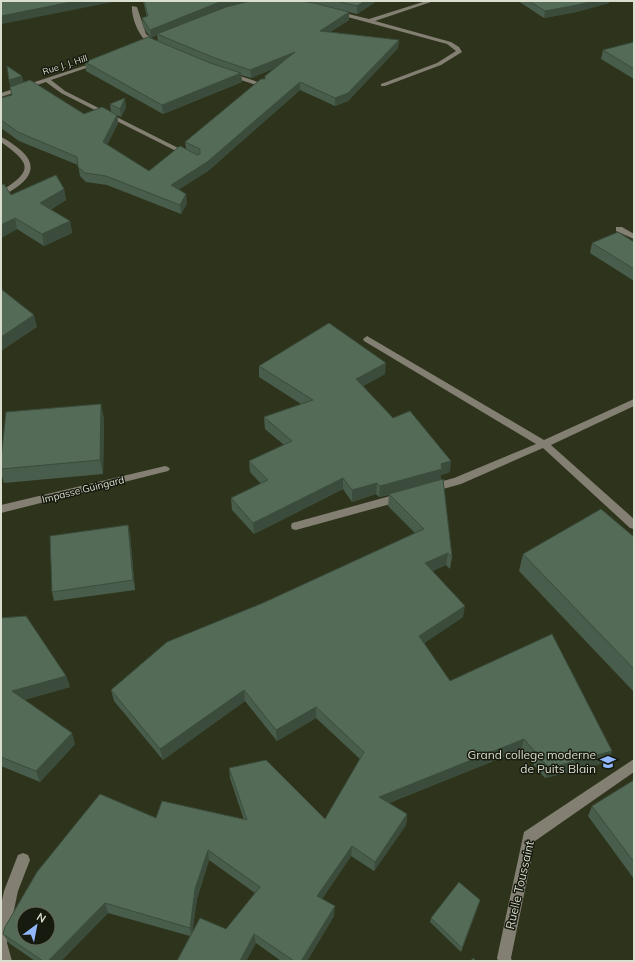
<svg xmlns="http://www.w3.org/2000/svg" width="635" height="962" font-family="Mulish,sans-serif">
<rect width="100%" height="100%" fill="#2e341b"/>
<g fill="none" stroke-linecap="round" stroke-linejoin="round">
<g fill="#837f72" fill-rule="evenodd">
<polygon points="426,1 434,1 375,21 451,42 459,47 462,52 441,65 385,86 381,86 381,84 437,63 456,51 447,44 333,13 336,11 369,19"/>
<path d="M132,6L137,7L146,34L158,44V46C142,47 131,19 132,6Z"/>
<polygon points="96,62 101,63 51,80 65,91 190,154 190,156 186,156 61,93 46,82 1,97 1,93"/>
<polygon points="228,72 264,84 265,85 262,87 226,75 225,74"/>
<path d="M1,137C6,139 10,142 14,145C33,158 38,172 17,187C12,190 7,194 1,196V191C35,170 30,163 1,142Z"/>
<polygon points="616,227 622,227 634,234 634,239 616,231"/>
<polygon points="367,336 544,440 634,399 634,406 551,445 634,519 634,529 630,528 543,448 461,484 432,492 428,491 427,488 428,485 454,478 536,444 364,341 363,339"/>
<polygon points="165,466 168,467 170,469 168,471 1,513 1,505"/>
<polygon points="401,493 405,494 406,497 405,500 296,530 292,529 291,526 292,523 296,522"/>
<polygon points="634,759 634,772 535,841 511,958 512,961 498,961 497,958 524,832"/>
<polygon points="23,853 28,855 30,860 18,891 7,943 12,961 1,961 1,905 4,891 16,860 18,855"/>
</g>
</g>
<g fill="#485d4b" fill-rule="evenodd">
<polygon points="143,1 377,1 357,14 349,12 349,20 330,32 399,40 398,48 348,101 335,106 300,90 208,171 179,189 187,203 181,214 107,185 86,182 80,176 78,165 19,141 1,128 1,98 12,95 9,80 24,82 84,114 111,112 110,104 126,107 121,117 117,115 118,123 107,145 149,171 186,149 185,142 265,79 275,68 251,78 241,75 242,82 163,114 86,71 85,62 158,42 157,35 151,38 143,27 142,18 147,17"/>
<polygon points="518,1 609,1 609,3 576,12 544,18"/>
<polygon points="634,42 634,79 601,59 603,50"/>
<polygon points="1,181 2,185 11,195 64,189 66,200 50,210 70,221 72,233 44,246 17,229 1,238"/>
<polygon points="634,242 634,281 590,253 592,243"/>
<path d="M259,366L385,374L363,386L393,418L450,472L441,475V480L452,557L450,569L446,565L432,571L463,617L424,643L450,681L612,751L608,762L545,778L521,750L389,803L407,814L406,825L374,871L351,856L322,899L334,916L307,961H281L256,943L246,961H177L190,936L108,913L61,961H35L9,943L3,934L156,818L244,820L230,778L229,768L325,819L360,759L316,718L277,741L245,701L163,760L114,701L111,690L263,603L415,533L388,506L389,495L379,497L376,494L352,502L343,489L254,534L232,510L231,498L261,484L250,472L249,461L284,445L265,429L264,417L301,404L259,377ZM209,860L255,893L226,929L192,932L197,899Z"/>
<polygon points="104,418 103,474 4,483 1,473 1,460"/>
<polygon points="128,525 130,535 135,590 54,601 52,592"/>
<polygon points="634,537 634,692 519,571 523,554"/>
<polygon points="1,618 66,676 70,687 24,700 75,744 40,782 1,766"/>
<polygon points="634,780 634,879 588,816 592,806"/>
<polygon points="480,900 479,904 461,952 430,922 431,918"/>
</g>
<g fill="#3b4c3d">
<polygon points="76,1 118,1 2,24 1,16"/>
<polygon points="222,1 256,1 157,34 157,35 151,38 150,30"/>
<polygon points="365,1 377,1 357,14 357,6"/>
<polygon points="593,1 609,1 609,3 576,12 544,18 545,11"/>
<polygon points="349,12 349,20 320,39 320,31"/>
<polygon points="399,40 398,48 348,101 335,106 335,98"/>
<polygon points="295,52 295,60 251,78 250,70"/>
<polygon points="241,73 242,82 163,114 162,105"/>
<polygon points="22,76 24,84 11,88 9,80"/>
<polygon points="300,82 300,90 208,171 172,194 171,185"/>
<polygon points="125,98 126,107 121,117 120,109"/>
<polygon points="117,115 118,123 104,151 103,142"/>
<polygon points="64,189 66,200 42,214 40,203"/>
<polygon points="186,194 187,203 181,214 180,205"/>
<polygon points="15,218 17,229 1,238 1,225"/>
<polygon points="70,221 72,233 44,246 42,234"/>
<polygon points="34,315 37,327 1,351 1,337"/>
<polygon points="386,363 385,374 356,390 356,379"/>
<polygon points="101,404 104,418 103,474 100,460"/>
<polygon points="451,461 450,472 441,475 441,480 379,497 380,486"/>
<polygon points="343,478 343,489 254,534 253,523"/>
<polygon points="377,483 376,494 352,502 352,490"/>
<polygon points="128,525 130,535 135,590 133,580"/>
<polygon points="448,553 446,565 424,575 425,563"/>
<polygon points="465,606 463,617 418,647 419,636"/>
<polygon points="66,676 70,687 16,702 12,691"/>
<polygon points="244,690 245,701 163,760 160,749"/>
<polygon points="316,707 316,718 277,741 276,730"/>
<polygon points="72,733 75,744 40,782 36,771"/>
<polygon points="524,739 521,750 378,807 379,797"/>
<polygon points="612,751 608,762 545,778 549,768"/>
<polygon points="407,814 406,825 374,871 375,862"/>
<polygon points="352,846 351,856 317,906 317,896"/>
<polygon points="208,850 209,860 197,899 192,937 190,928 195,889"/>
<polygon points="105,903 108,913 61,961 48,961"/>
<polygon points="335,906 334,916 307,961 301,961"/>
<polygon points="254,934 256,943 246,961 240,961"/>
</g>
<g fill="#546c57" stroke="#3b4c3d" fill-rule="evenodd">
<polygon points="1,1 76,1 1,16"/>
<polygon points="144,1 222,1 150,30 142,18 148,16"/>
<polygon points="250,1 300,1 314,3 349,12 320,31 399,40 348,93 335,98 300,82 207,162 171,185 186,194 180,205 106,176 85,173 78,167 77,157 18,132 1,120 1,98 12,95 10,87 30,80 84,114 102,107 117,115 103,142 149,171 180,146 197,155 200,154 200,149 185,142 261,79 265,79 265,76 295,52 250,70 215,58 157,34 226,7"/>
<polygon points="337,1 365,1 357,6"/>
<polygon points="529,1 593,1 577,5 545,11"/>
<polygon points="148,37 210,63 241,73 162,105 85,62"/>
<polygon points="634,42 634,69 603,50"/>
<polygon points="7,66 22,76 9,80"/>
<polygon points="125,98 120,109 110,104"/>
<polygon points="56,175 64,189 40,203 70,221 42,234 15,218 1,225 1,185 4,184 11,195"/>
<polygon points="618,232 634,242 634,269 592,243"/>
<polygon points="1,289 34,315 1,337"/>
<polygon points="329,323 386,363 356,379 393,418 410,411 451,461 441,464 442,469 380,486 377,483 352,490 343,478 253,523 231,498 268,480 249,461 292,441 264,417 313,400 259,366"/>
<polygon points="101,404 100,460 1,469 1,460 6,412"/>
<path d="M443,479L452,557L448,553L425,563L465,606L419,636L450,681L552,634L612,751L549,768L524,739L379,797L407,814L375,862L352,846L317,896L335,906L301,961H294L254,934L240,961H177L200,918L226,929L260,887L208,850L195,889L190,928L105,903L48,961H43L3,934L5,927L37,872L100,794L156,818L162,801L247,820L229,768L266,760L325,819L364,752L316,707L276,730L244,690L160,749L111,690L167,642L263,603L424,529L389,494ZM24,914H48V938H24Z"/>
<polygon points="601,509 634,537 634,669 523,554"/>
<polygon points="128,525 133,580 52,592 50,536"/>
<polygon points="26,616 66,676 12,691 72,733 36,771 1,757 1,618"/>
<polygon points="634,780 634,862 592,806"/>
<polygon points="459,882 480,900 462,948 431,918"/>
<polygon points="474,958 475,961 470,961"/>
</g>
<defs>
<g id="university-bare" transform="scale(1.2)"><path d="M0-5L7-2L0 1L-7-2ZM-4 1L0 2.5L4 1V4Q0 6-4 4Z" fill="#91b8fd" stroke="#171a0f" stroke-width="2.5" paint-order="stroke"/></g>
</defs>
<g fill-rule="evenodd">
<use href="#university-bare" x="608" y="762"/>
</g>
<g text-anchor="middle" stroke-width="3" stroke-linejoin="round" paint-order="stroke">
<g font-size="9" fill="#dadecf" stroke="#171a0f">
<text transform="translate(65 65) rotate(-18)" y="3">Rue J. J. Hill</text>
</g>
<g font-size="10" fill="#dadecf" stroke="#171a0f">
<text transform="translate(83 489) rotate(-14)" y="4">Impasse Guingard</text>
</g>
<g font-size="12" fill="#dadecf" stroke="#171a0f" text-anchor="end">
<text x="596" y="759">Grand college moderne<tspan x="596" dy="14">de Puits Blain</tspan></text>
</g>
<g font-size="12" fill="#dadecf" stroke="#171a0f">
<text transform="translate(520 885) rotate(-77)" y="4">Ruelle Toussaint</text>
</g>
</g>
<rect width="635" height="962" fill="none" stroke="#dadecf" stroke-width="4"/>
<g transform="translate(36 926) rotate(32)"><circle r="19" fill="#171a0f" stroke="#65685c"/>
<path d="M0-3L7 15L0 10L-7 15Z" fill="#91b8fd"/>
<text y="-6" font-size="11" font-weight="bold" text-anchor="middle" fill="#dadecf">N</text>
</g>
</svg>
